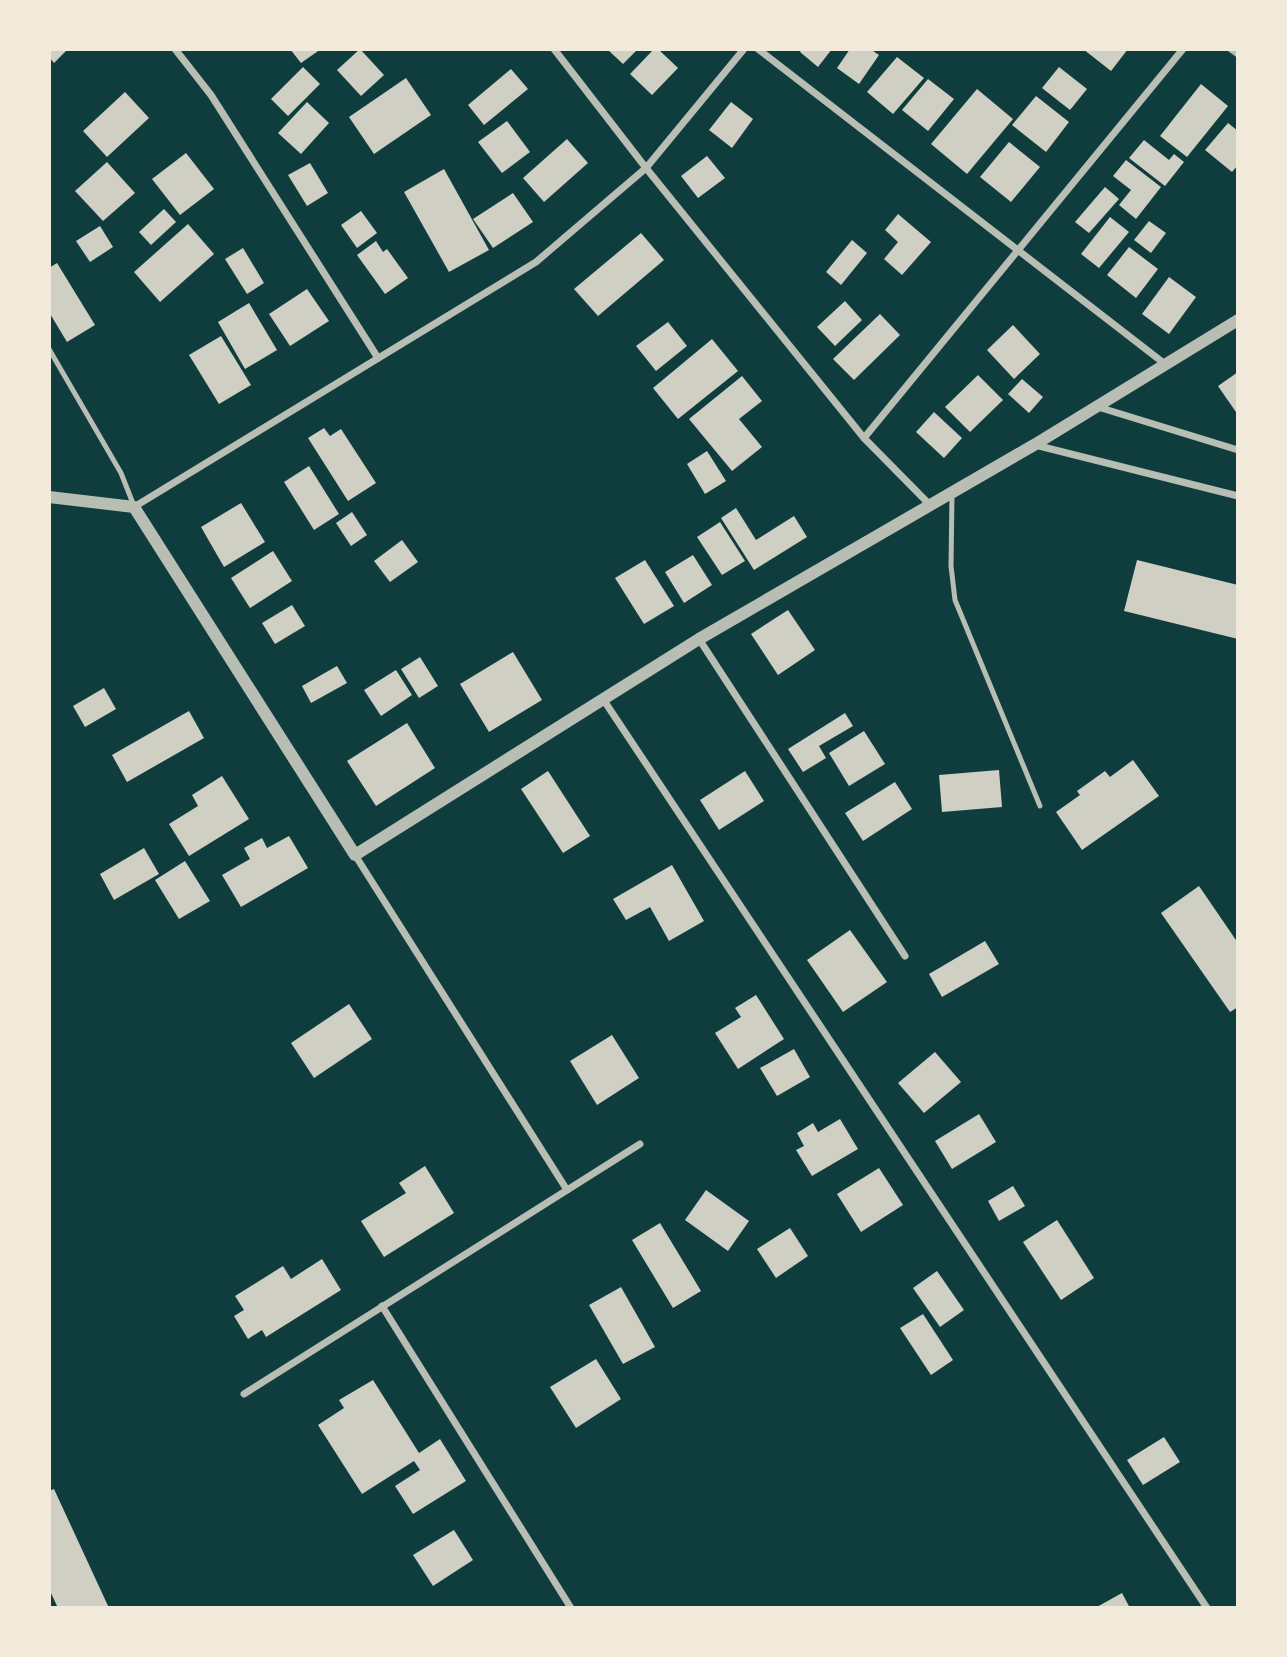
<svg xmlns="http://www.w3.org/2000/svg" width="1287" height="1657" font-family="'Open Sans',sans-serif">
<rect width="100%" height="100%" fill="#0f3d3e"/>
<g fill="#cfcfc3">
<polygon points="49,49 68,49 54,63 49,57"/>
<polygon points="290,49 321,49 301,63"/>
<polygon points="360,49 384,75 361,96 337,70"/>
<polygon points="607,49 638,49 623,64"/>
<polygon points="654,49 658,49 678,68 652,95 630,74"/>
<polygon points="802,49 832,49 818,67 800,52"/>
<polygon points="850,49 870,49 879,55 859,84 837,68"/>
<polygon points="1083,49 1128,49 1111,71"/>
<polygon points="897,57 924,78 893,114 867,92"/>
<polygon points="303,67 320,84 288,116 271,99"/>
<polygon points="1059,67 1087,89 1070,110 1042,88"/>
<polygon points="511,69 528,89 484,125 468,105"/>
<polygon points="406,78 431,115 374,154 349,117"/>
<polygon points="928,79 954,99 928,131 902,110"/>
<polygon points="1201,84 1228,106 1187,157 1160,136"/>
<polygon points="977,89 1013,119 967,174 931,144"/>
<polygon points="125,92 149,118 107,157 83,131"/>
<polygon points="1036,96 1069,122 1046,152 1012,125"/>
<polygon points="307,102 329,123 301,154 278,133"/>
<polygon points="731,102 753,119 732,148 709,130"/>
<polygon points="507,121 530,152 502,173 478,142"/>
<polygon points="1228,123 1238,131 1238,165 1232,172 1205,150"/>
<polygon points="567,139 588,163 544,202 523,178"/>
<polygon points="1144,140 1169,160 1174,154 1184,162 1165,186 1129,158"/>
<polygon points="1009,142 1040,167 1011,202 980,177"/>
<polygon points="186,153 214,189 180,215 152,179"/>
<polygon points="707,156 725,178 698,198 681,176"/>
<polygon points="1126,160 1161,187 1136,219 1119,205 1131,190 1113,176"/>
<polygon points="107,162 135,193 103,221 75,191"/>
<polygon points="310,163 328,193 307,206 288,175"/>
<polygon points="444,169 489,250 449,272 404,192"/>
<polygon points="1105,187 1119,199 1089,233 1075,222"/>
<polygon points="513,193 533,222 493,248 473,219"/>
<polygon points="164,209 176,222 151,245 139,232"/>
<polygon points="361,211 377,233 357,248 341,225"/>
<polygon points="898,214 931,242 902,275 884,259 898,242 885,230"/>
<polygon points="1110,217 1129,232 1099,268 1081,254"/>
<polygon points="1149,221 1166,233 1151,253 1134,240"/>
<polygon points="188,224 214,254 160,302 134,272"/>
<polygon points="100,226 113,247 90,262 76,241"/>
<polygon points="641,233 664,260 598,316 574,289"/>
<polygon points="852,240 867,253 841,285 826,272"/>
<polygon points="376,241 383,252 387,249 408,278 385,294 357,255"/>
<polygon points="1129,247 1158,269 1136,298 1107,275"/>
<polygon points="243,248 264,283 247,294 225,259"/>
<polygon points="57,263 95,325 67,342 49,312 49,268"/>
<polygon points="1169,277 1196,297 1169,334 1142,314"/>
<polygon points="307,289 329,321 290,346 269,314"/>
<polygon points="845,301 862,320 835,346 817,327"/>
<polygon points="249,303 277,350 245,369 218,322"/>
<polygon points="880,314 900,335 854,380 833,359"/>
<polygon points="668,322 687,346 656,371 636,346"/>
<polygon points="1013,325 1040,354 1014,379 987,350"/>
<polygon points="221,336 251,385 219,404 189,355"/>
<polygon points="712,339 738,371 678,419 653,388"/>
<polygon points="1238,372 1238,415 1218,386"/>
<polygon points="978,375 1003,400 970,432 945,407"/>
<polygon points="742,376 762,401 739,419 762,447 732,471 689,419"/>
<polygon points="1022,379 1043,397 1029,413 1008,394"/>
<polygon points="934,412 962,438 944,458 916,432"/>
<polygon points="324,428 330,436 341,429 376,483 348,501 308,438"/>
<polygon points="707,451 726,481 705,494 687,464"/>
<polygon points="309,466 339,514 314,530 284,482"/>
<polygon points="241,503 265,542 224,567 201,527"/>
<polygon points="736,508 756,540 794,516 807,537 754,570 721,518"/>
<polygon points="352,512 367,535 351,546 336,523"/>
<polygon points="720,522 745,561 722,575 697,537"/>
<polygon points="402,540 418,562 390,582 374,561"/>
<polygon points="273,551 292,581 250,608 231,578"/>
<polygon points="693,555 712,585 684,603 665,572"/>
<polygon points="645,560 674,606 644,624 615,578"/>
<polygon points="1137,560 1238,585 1238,639 1124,611"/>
<polygon points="292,605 305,626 275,644 262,623"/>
<polygon points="788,610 815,650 778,675 751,634"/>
<polygon points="513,652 542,700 489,732 460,684"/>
<polygon points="420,657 438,686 419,698 401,669"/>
<polygon points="337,666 347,683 311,703 302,686"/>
<polygon points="396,670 412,695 381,716 364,690"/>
<polygon points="104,688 116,709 85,727 73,706"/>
<polygon points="189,711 204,738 127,782 112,755"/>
<polygon points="845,713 853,726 819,746 826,758 803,772 788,749"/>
<polygon points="407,723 435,768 376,806 347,761"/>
<polygon points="864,731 885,764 849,786 829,753"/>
<polygon points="1133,760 1159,796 1082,850 1056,812 1080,795 1077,791 1105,771 1110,777"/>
<polygon points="999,770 1002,807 942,812 939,775"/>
<polygon points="548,771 590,836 563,853 521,789"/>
<polygon points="745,771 764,801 719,830 700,800"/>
<polygon points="222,776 249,819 189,856 169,824 198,806 192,795"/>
<polygon points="895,782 912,809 863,841 845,813"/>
<polygon points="289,836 308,868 241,907 222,875 250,859 244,848 262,838 267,848"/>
<polygon points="144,848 159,874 114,900 100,874"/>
<polygon points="185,861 210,901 179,919 155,880"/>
<polygon points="672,865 704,921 669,941 650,907 626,920 613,899"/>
<polygon points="1199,886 1238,943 1238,1007 1230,1012 1161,913"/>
<polygon points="850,930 887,982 843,1012 807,960"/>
<polygon points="985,941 999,964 942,997 929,974"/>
<polygon points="756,995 784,1039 738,1069 715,1033 741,1017 735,1008"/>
<polygon points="349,1004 372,1039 314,1078 291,1043"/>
<polygon points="612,1035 639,1078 597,1105 570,1061"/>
<polygon points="794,1049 810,1077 777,1096 760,1068"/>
<polygon points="935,1052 961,1082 924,1113 898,1083"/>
<polygon points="979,1114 996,1142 952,1169 935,1141"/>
<polygon points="840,1119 858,1149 812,1176 796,1150 804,1146 797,1133 813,1123 818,1132"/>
<polygon points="425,1166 454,1213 384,1257 361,1221 406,1193 399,1183"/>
<polygon points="879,1168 903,1205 861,1232 837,1194"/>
<polygon points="1013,1186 1025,1206 999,1221 988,1201"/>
<polygon points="706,1190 749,1221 728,1251 685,1220"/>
<polygon points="1057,1220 1094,1278 1061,1300 1023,1242"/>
<polygon points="660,1223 701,1291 673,1308 632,1240"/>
<polygon points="790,1228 808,1256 776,1278 757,1249"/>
<polygon points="322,1259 341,1290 266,1337 262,1330 248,1339 234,1316 244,1310 235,1296 283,1266 291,1279"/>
<polygon points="937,1271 964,1310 940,1327 913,1288"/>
<polygon points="621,1287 655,1347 623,1364 589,1305"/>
<polygon points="923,1314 953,1360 931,1375 900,1328"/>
<polygon points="596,1359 621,1399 576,1428 550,1387"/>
<polygon points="373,1380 419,1453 440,1439 466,1481 413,1514 395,1486 420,1470 414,1461 362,1494 318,1425 344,1408 339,1400"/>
<polygon points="1164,1437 1180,1462 1143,1485 1127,1460"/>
<polygon points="54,1489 109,1608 58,1608 49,1589 49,1491"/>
<polygon points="454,1530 473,1560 433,1586 413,1555"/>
<polygon points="1122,1593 1130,1608 1095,1608"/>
</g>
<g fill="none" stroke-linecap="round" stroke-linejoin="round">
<g stroke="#b8beb3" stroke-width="5">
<polyline points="49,349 121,473 134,506"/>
<polyline points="952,494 951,566 955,600 1040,806"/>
</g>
<g stroke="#b8beb3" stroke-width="7">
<polyline points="175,49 211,95 378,358"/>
<polyline points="554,49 646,168 864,438 930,505"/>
<polyline points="758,49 1165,364"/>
<polyline points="1231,49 1238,54"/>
<polyline points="1098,407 1238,450"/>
<polyline points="864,438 1183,49"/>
<polyline points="1035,445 1238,496"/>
<polyline points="134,507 536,262 646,168 744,49"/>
<polyline points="699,639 905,956"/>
<polyline points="603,699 1207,1608"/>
<polyline points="355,855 567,1190"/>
<polyline points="382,1306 571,1608"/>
<polyline points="244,1394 640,1144"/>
</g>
<polyline stroke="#b8beb3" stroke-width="12" points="49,497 134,507 355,855 699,639 1034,445 1238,320"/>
</g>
<rect width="1287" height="1657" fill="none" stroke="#f1e9da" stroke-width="102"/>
</svg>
